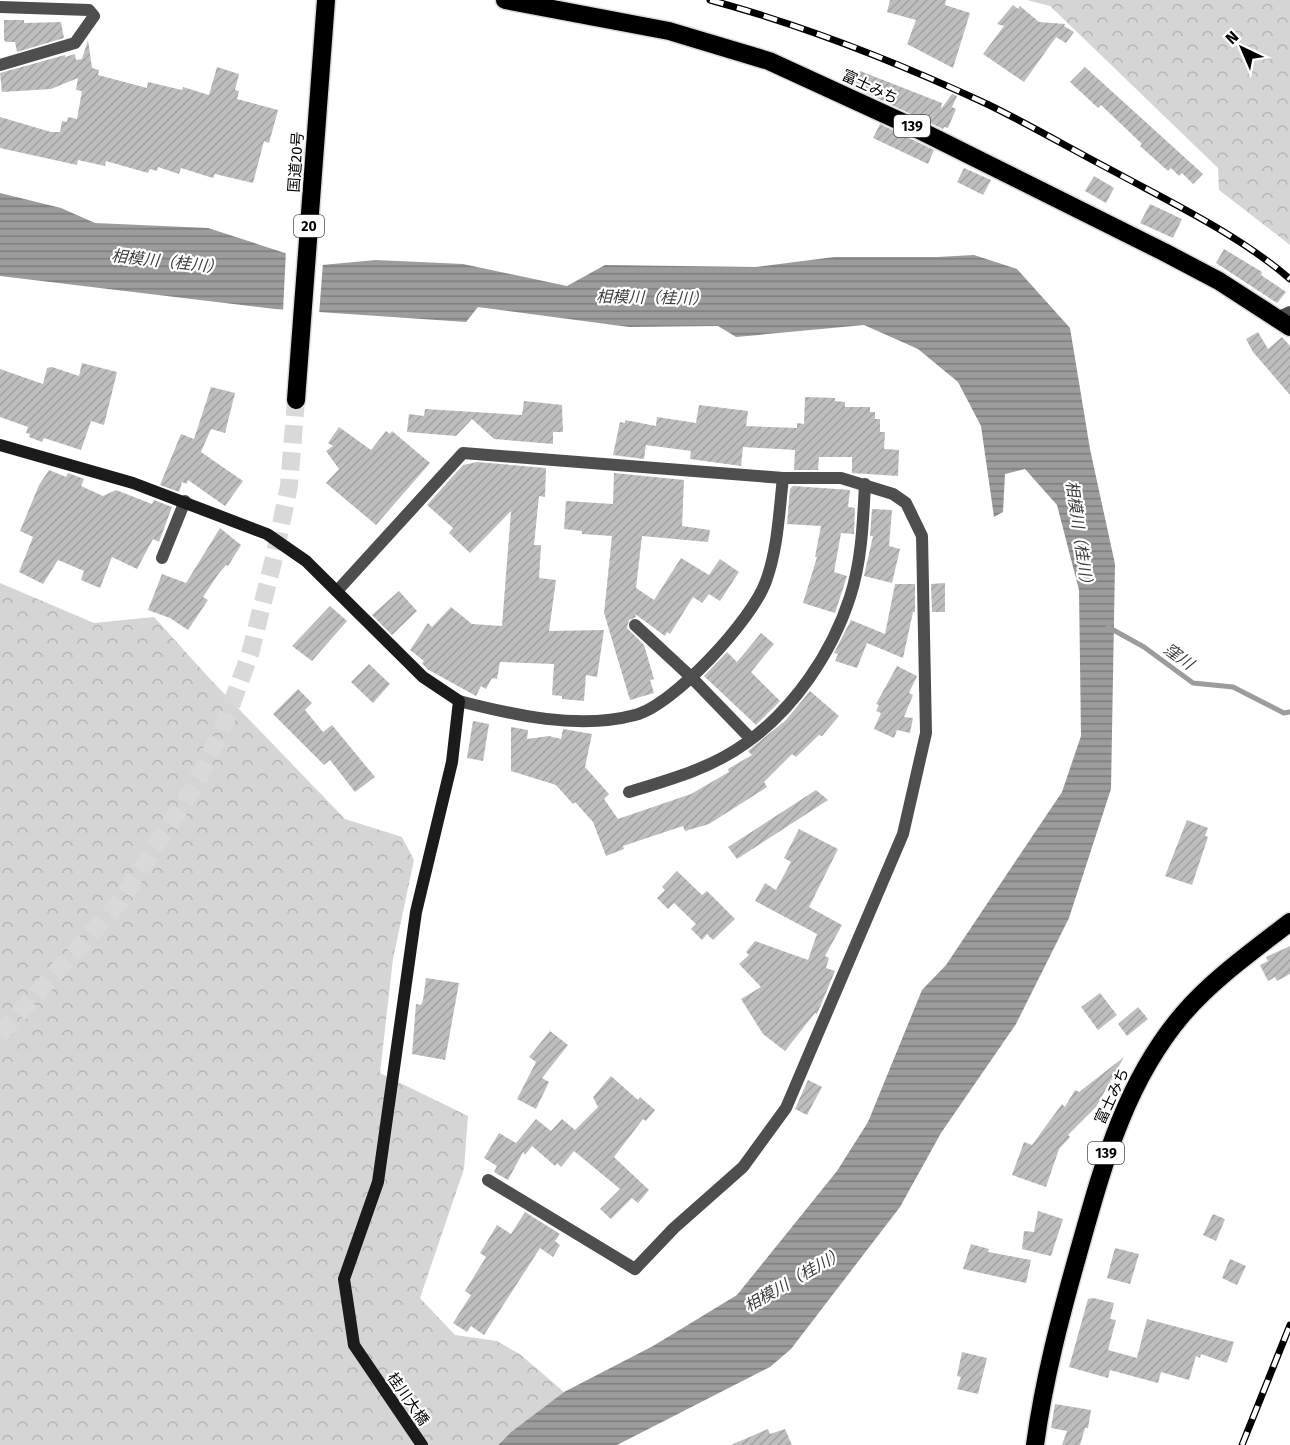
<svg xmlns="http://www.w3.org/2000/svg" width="1290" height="1445" font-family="'Fira Sans','Noto Sans JP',sans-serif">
<defs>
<pattern id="forest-crowns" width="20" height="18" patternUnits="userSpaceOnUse" patternTransform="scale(1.5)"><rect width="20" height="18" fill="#d5d5d5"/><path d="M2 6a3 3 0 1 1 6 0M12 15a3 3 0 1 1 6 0" fill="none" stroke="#b5b5b5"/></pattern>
<pattern id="water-rules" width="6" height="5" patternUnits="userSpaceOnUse" patternTransform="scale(1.5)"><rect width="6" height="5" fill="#9c9c9c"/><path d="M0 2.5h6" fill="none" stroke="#7d7d7d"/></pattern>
<pattern id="building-hatch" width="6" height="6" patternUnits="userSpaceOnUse" patternTransform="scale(1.5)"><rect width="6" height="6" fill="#bebebe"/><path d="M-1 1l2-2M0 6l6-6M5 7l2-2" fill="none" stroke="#a2a2a2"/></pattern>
</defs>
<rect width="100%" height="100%" fill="#fff"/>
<g fill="url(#forest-crowns)">
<polygon points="1027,0 1290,0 1290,245 1219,190 1218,168 1050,6"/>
<polygon points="0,583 94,623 154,617 211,680 345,819 402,837 414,860 393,959 380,1073 468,1116 464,1169 420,1298 455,1335 497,1341 521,1355 564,1392 511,1432 498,1445 0,1445"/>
</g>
<polygon fill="url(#water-rules)" points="0,193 61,208 95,223 208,228 322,265 376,260 463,264 567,286 605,265 756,267 834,257 937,257 974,255 1017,269 1070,328 1090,449 1115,564 1111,789 1069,918 1016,1024 941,1133 900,1207 791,1349 770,1367 617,1445 498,1445 511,1432 564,1392 653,1346 737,1295 837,1171 868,1122 922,990 946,965 1062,792 1081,736 1079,590 1057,505 1025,469 1005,474 1003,512 994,517 981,426 958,382 918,349 864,325 736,337 718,326 629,327 478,307 466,322 275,309 0,276"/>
<polygon fill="#fff" points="286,250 323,262 319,315 283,312"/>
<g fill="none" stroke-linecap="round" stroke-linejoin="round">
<polyline stroke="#9c9c9c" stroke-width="5" points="1108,627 1144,647 1193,683 1233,687 1284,713 1290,712"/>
</g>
<g fill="url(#building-hatch)">
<polygon points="890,0 946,0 945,5 970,13 953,68 907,44 916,20 887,12"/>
<polygon points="1013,5 1018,9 1020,6 1039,22 1065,24 1064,26 1074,32 1066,43 1056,37 1024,82 983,54 1004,26 997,24"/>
<polygon points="4,20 24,20 24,23 61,22 64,38 17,52 15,42 6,42 4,40"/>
<polygon points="88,40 92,68 99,70 98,75 147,88 148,82 182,90 183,87 209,95 217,67 239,74 235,90 239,91 237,99 278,110 269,143 264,141 253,183 215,174 213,178 181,168 179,174 158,167 157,171 150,169 148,173 106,161 105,166 78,160 77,165 0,148 0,117 51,132 60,132 62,121 67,122 68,117 77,119 82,91 76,90 78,78 51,89 2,92 0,73 65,55 65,57 75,54 76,60 82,59"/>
<polygon points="1085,67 1203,174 1193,184 1182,173 1179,176 1171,168 1168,171 1140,146 1142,144 1101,105 1098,108 1070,82"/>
<polygon points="860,71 942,103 941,109 952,94 957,96 952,107 956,109 948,128 944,127 943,129 853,87"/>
<polygon points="880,124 934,150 928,164 873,138"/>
<polygon points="964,168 991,180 983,195 957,182"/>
<polygon points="1094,176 1114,188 1106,203 1085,191"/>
<polygon points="1150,204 1182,219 1173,238 1140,223"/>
<polygon points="1224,249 1262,272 1261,275 1286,292 1277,303 1216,263"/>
<polygon points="1258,332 1268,349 1282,337 1290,346 1290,395 1253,352 1246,339"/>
<polygon points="82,363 117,372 104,425 91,421 81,450 44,438 42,442 29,437 30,434 26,433 28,427 0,417 0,369 43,384 47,368 52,367 79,376"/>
<polygon points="211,387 235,393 225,433 211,429 201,452 243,481 225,506 188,480 187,484 182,482 179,492 160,485 181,434 194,439"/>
<polygon points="805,397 835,398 835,401 845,402 845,407 870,407 870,412 875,412 875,419 880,419 880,432 885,432 884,449 899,450 898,476 852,473 852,457 819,457 818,470 794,470 795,450 743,447 741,466 690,459 691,451 646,445 644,459 613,455 620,422 625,423 625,420 656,426 657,417 696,423 699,405 748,411 746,426 797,428 797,423 804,424"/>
<polygon points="524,401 562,405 563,432 553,432 553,444 494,439 472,419 456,436 407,432 409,414 424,416 425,409 522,415"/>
<polygon points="339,427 371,450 386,431 390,434 392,431 430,463 376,525 326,483 339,469 326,451 333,446 328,443"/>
<polygon points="477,462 546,468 545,497 539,496 534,545 541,545 539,578 556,580 549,631 604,630 597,677 586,675 584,701 562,699 562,696 552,695 554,664 500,662 497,679 492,678 486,689 481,686 476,696 427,669 422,663 424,661 410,650 428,623 432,627 451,607 472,624 502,626 511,511 470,553 449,533 453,528 427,505 463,465"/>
<polygon points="49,470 66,477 68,473 84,479 81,486 103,496 116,490 152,504 154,500 172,507 159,542 153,539 137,569 112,557 100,588 81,580 84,571 58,560 43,584 19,572 33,537 20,531 39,485"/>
<polygon points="614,473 684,480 682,526 710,530 708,542 642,536 636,588 654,600 681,558 709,575 720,559 739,572 720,601 709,594 702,603 693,597 670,634 667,632 665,636 635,614 636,617 629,620 627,628 644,645 654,679 650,680 654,693 630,700 604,613 612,536 582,534 582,531 564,529 566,501 613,504"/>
<polygon points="793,486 850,490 848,507 855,508 854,534 841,533 834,572 847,576 835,613 803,603 817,557 815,557 821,526 787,524 790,489"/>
<polygon points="872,509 892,510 889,546 900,549 892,583 864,576 873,536 870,536"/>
<polygon points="220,528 241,545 228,566 226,565 219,573 203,597 208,600 188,630 170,618 148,610 162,574 186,583"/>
<polygon points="945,583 945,612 932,612 931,584"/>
<polygon points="895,584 915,584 915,612 913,612 903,658 867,643 857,668 835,661 838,654 834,653 851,620 885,634"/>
<polygon points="399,591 417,611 392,635 372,615"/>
<polygon points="330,606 347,621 312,661 292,646"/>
<polygon points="761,633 774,644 751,672 780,701 756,725 704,676 727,652 737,662"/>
<polygon points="369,664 390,684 373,703 351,682"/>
<polygon points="897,666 917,676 909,693 913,695 904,717 913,718 910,733 897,730 894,738 874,729 881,713 876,711 879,705 876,704"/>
<polygon points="298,689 312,703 305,710 323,732 332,725 375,777 355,792 330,760 324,765 273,714"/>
<polygon points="810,691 839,716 822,736 819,735 796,757 792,754 764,782 767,787 709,824 685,831 683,826 623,846 624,849 606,856 593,822 575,802 573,804 556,785 511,771 511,727 528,730 527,739 549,736 561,739 563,729 592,734 585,767 609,794 604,799 618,819 691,794 729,772 728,769 752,755 748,751 786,720"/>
<polygon points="473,721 489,724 483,761 467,758"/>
<polygon points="816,790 828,800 737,859 728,847"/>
<polygon points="1187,820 1208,828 1205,836 1208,837 1192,885 1165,876"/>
<polygon points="799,829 838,849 809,907 842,925 825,956 829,958 826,968 835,971 817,1014 815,1013 785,1051 763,1034 741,999 761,987 739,964 749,955 746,952 755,941 808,960 817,934 755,901 765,883 776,890 791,862 784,858"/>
<polygon points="677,871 702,895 707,891 735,919 713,940 707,934 702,940 691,929 696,924 674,903 668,909 657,898 665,890 662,887"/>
<polygon points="1290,946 1290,974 1277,981 1275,977 1268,981 1260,965 1268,961 1266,957"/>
<polygon points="426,978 459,983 445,1060 412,1054 416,1004 421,1005 423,1000"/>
<polygon points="1100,993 1117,1015 1098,1030 1081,1007"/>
<polygon points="1138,1007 1148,1019 1127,1036 1118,1024"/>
<polygon points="550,1031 568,1045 542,1078 549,1082 536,1109 517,1099 536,1062 529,1057"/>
<polygon points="1124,1057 1096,1107 1068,1135 1070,1137 1059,1149 1046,1187 1012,1175 1024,1142 1032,1145 1062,1104 1065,1107 1075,1090 1079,1092"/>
<polygon points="611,1076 638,1100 640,1097 655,1110 646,1121 643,1119 614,1157 649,1190 638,1203 632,1198 611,1219 600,1209 620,1189 574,1151 561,1167 557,1163 555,1166 532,1146 525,1155 523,1152 508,1180 494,1172 497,1166 484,1158 499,1133 516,1143 536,1119 551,1131 562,1119 575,1130 598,1107 593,1097"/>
<polygon points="808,1080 822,1087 807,1115 795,1109"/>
<polygon points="1038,1211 1063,1219 1051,1256 1022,1249 1024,1231 1034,1232"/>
<polygon points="525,1212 560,1234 555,1241 560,1245 553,1257 540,1248 484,1335 471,1326 467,1332 453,1323 471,1295 465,1291 486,1257 480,1253 497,1225 511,1234"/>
<polygon points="1213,1214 1225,1219 1216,1241 1203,1235"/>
<polygon points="971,1244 989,1249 988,1252 1031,1260 1026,1283 963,1269"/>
<polygon points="1115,1248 1139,1254 1130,1284 1107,1278"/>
<polygon points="1230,1259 1246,1266 1237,1285 1222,1278"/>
<polygon points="1093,1298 1114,1303 1110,1319 1116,1320 1108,1350 1137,1358 1147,1319 1234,1342 1227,1363 1201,1354 1200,1358 1196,1356 1189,1380 1161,1372 1158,1383 1110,1370 1108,1378 1069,1367 1088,1299"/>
<polygon points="962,1352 987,1358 978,1394 957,1389 961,1377 957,1376"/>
<polygon points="1055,1404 1091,1410 1088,1428 1085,1428 1080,1445 1062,1445 1067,1431 1051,1428"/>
<polygon points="768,1429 770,1434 785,1429 792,1445 731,1445"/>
</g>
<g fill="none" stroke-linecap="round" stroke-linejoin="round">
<polyline stroke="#d9d9d9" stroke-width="18" stroke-dasharray="18 9" stroke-linecap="butt" points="0,1034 119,903 194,787 224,725 250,654 274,558 289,486 296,400"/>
<g stroke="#dbdbdb" stroke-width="21">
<g id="highway">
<polyline points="505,0 669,31 769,61 915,128 1164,252 1219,281 1290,327"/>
<polyline points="296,400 326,0"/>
<path d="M1035,1445C1044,1379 1060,1318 1078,1254C1102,1169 1124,1083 1183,1014C1213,979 1254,950 1290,922"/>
</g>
</g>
<g stroke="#4e4e4e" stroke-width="12">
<polyline points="0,7 89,10 94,16 75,43 0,65"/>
<polyline points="1279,317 1290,312"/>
<polyline points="162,558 185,501"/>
<polyline points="337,591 463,453 783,478 841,478 893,494 906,503 922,536 926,733 903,834 786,1108 743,1167 674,1228 635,1269 488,1180"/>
<polyline points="635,625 691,677 750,738"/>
<path d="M459,701C513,715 579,730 635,715C674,705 753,619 766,581C778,548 779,512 783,478"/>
<path d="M629,792C669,780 712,768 746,743C794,709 832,653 850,597C862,560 863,521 865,484"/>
</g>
<polyline stroke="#1b1b1b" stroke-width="12" points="0,445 133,483 267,534 306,561 423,677 459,701 452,762 416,912 378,1182 344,1279 354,1345 422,1445"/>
<use href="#highway" stroke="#000" stroke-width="18"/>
<g stroke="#000" stroke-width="7">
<g id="rail">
<path d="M710,0C805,26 897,62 987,104C1030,125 1073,150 1115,172C1174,204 1239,235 1290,279"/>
<polyline points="1242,1445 1290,1325"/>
</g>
</g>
<use href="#rail" stroke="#fff" stroke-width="4.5" stroke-dasharray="14" stroke-linecap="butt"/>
</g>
<g text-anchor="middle" stroke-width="4.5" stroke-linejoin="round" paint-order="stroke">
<g fill="#fff" stroke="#4c4c4c" stroke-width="1.5">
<rect x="894" y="115" width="36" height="22" rx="4.5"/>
<rect x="294" y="215" width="30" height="22" rx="4.5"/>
<rect x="1088" y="1142" width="36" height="22" rx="4.5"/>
</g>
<g font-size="14" font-weight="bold" fill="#000">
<text x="912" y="131">139</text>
<text x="309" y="231">20</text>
<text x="1106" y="1158">139</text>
</g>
<g font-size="15" fill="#000" stroke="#fff">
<text transform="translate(870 87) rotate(25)" y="5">富士みち</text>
<text transform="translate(296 162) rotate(-86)" y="5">国道20号</text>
<text transform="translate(1112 1096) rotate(-65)" y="5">富士みち</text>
<text transform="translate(408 1399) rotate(55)" y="5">桂川大橋</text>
</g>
<g font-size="16" font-style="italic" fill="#3d3d3d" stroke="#fff">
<text transform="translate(167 261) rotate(6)" y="6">相模川（桂川）</text>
<text transform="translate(652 297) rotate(1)" y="6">相模川（桂川）</text>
<text transform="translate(1080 536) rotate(82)" y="6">相模川（桂川）</text>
<text transform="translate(1179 656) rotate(36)" y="6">窪川</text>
<text transform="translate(794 1279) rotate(-30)" y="6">相模川（桂川）</text>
</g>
</g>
<g transform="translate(1242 48) rotate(316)" stroke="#ffffff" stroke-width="4.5" paint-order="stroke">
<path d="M0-4.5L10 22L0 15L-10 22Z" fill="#000000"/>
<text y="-9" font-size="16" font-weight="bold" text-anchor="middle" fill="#000000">N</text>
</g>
</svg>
